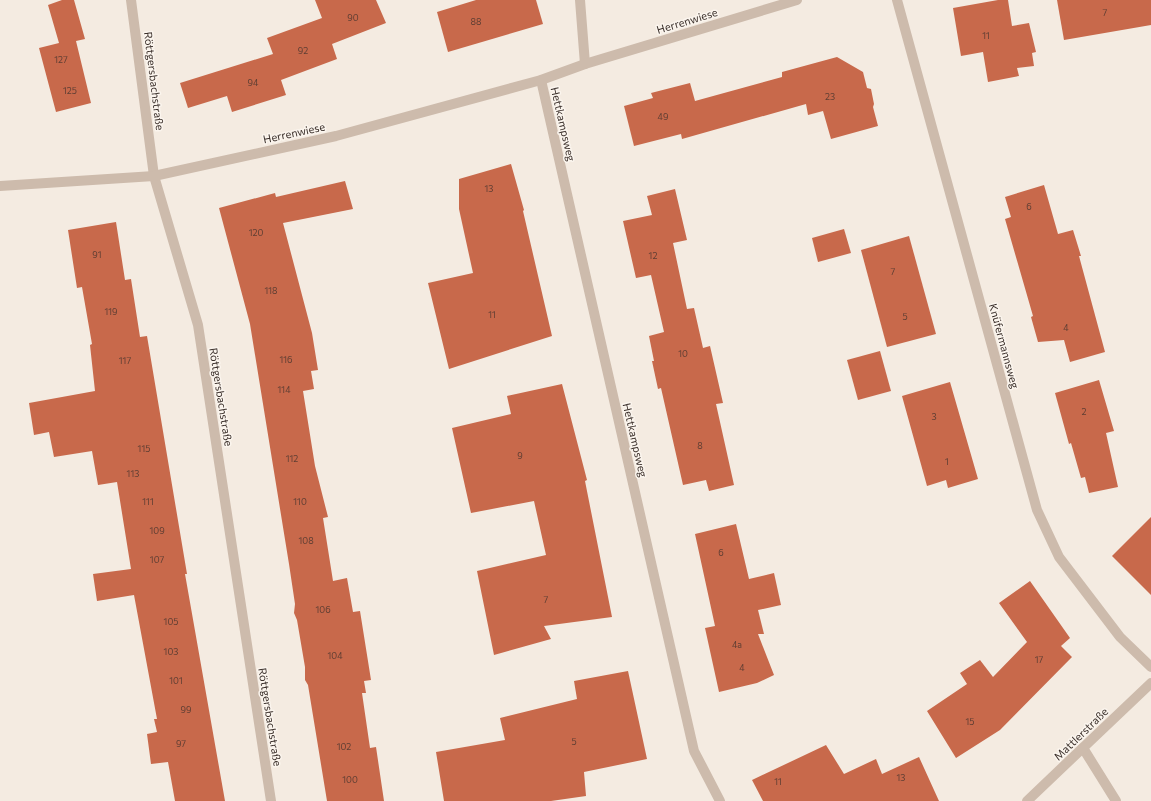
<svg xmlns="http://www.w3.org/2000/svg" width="1151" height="801" font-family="Commissioner,sans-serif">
<rect width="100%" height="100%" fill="#f4ebe1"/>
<g fill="#c8694b">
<polygon points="62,0 74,0 85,39 76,41 91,103 56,112 39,48 59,43 48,5"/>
<polygon points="315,0 376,0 386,23 332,44 337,59 281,80 286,95 232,112 227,96 188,108 180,83 273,54 267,38 322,18"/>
<polygon points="476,0 536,0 543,24 448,52 437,12"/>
<polygon points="998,0 1008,0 1012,26 1029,23 1036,52 1032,53 1034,66 1017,68 1019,76 988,82 983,52 961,56 953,8"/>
<polygon points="1057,0 1151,0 1151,25 1064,40"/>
<polygon points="837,57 863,72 867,88 871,89 874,104 873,107 878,126 831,139 823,111 808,115 806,104 682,139 681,134 634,146 624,106 653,98 651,93 690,83 695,101 782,77 782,72"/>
<polygon points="511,164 524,210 523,211 552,336 449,369 428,283 473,273 459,209 459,179"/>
<polygon points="345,181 353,209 283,223 312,333 318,370 311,371 314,389 303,391 315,466 328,517 323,518 333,581 347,578 353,612 360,611 371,680 364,681 366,693 362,693 370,748 376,747 384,801 327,801 308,685 305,680 305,667 297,620 294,613 295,604 289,564 250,324 219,208 275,193 276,197"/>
<polygon points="1044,185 1058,234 1073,230 1081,256 1079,256 1105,352 1070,362 1064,340 1038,342 1031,317 1033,316 1005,219 1011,217 1005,197"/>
<polygon points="675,189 687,240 673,243 687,309 694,308 703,348 710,346 723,403 716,404 734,485 709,491 706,480 683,485 661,388 658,389 652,361 654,361 649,336 664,332 651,275 636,278 623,221 652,215 647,196"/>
<polygon points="116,222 125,280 131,279 140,337 147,336 187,574 185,574 225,801 175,801 168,762 151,764 147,734 157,732 154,719 157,719 134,595 97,601 93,574 131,569 117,482 98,485 92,451 54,457 49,432 34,435 29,403 95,391 90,345 92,344 82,287 77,288 68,230"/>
<polygon points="844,229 851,253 818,262 812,238"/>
<polygon points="909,236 936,334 887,347 861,250"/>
<polygon points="880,351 891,391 858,400 847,360"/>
<polygon points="1099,380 1114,431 1106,433 1118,487 1089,493 1085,477 1081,478 1071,443 1069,444 1055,393"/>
<polygon points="950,382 978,479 948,488 946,480 927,486 902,396"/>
<polygon points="562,384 587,480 585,481 612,617 544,626 551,639 494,655 477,571 546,555 534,501 471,513 452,428 511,414 507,396"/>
<polygon points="1151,517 1151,595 1112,556"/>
<polygon points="736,524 749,579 774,573 781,605 758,610 764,634 758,634 774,675 757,683 719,692 705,628 715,626 695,534"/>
<polygon points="1030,581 1070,638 1061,646 1072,657 1000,730 956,758 927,711 967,684 960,673 980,660 993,677 1027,642 999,603"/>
<polygon points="628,671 647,759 584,772 586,796 551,801 444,801 436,752 505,740 500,718 577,699 574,681"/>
<polygon points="826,745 844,774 876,759 882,774 919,757 939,801 763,801 752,780"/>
</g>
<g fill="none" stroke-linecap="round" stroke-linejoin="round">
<g stroke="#cdbbac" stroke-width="10">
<polyline points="131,0 154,176 198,325 271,801"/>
<polyline points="580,0 585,64"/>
<polyline points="897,0 1037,510 1059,557 1120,637 1151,667"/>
<polyline points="541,80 694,751 720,801"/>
<polyline points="0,186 154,176 336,136 541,80 585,64 797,0"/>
<polyline points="1083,748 1116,801"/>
<polyline points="1027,801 1151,683"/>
</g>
</g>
<g text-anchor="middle" stroke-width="3" stroke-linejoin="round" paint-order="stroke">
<g font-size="9" fill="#5e3e33">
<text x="1105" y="16">7</text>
<text x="353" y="21">90</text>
<text x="476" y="25">88</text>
<text x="986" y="39">11</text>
<text x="303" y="54">92</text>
<text x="61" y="63">127</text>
<text x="253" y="86">94</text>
<text x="70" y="94">125</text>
<text x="830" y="100">23</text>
<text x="663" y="120">49</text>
<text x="489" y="192">13</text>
<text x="1029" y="210">6</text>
<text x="256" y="236">120</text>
<text x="97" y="258">91</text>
<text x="653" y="259">12</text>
<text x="893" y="275">7</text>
<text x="271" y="294">118</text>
<text x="111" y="315">119</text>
<text x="492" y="318">11</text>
<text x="905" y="320">5</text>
<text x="1066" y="331">4</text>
<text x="683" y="357">10</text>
<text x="286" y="363">116</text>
<text x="125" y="364">117</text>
<text x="284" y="393">114</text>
<text x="1084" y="415">2</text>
<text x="934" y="420">3</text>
<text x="700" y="449">8</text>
<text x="144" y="452">115</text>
<text x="520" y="459">9</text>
<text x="292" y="462">112</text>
<text x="947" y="465">1</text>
<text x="133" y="477">113</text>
<text x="148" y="505">111</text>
<text x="300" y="505">110</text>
<text x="157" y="534">109</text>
<text x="306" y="544">108</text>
<text x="721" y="556">6</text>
<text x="157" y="563">107</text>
<text x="546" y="603">7</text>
<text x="323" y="613">106</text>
<text x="171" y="625">105</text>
<text x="737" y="648">4a</text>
<text x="171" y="655">103</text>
<text x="335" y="659">104</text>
<text x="1039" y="663">17</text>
<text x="742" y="671">4</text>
<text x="176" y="684">101</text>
<text x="186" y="713">99</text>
<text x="970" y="725">15</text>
<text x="574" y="745">5</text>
<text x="181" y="747">97</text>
<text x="344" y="750">102</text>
<text x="901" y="781">13</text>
<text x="350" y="783">100</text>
<text x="778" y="785">11</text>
</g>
<g font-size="11" fill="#3b302b" stroke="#fbf5ee">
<text transform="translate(687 21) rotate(-17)" y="4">Herrenwiese</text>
<text transform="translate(154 81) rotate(83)" y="4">Röttgersbachstraße</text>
<text transform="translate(563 124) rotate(77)" y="4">Hettkampsweg</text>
<text transform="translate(294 133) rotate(-12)" y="4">Herrenwiese</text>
<text transform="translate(1004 346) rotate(75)" y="4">Knüfermannsweg</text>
<text transform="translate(221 397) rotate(81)" y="4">Röttgersbachstraße</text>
<text transform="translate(635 440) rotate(77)" y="4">Hettkampsweg</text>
<text transform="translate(270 717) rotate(81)" y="4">Röttgersbachstraße</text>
<text transform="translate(1081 734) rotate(-44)" y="4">Mattlerstraße</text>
</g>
</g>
</svg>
